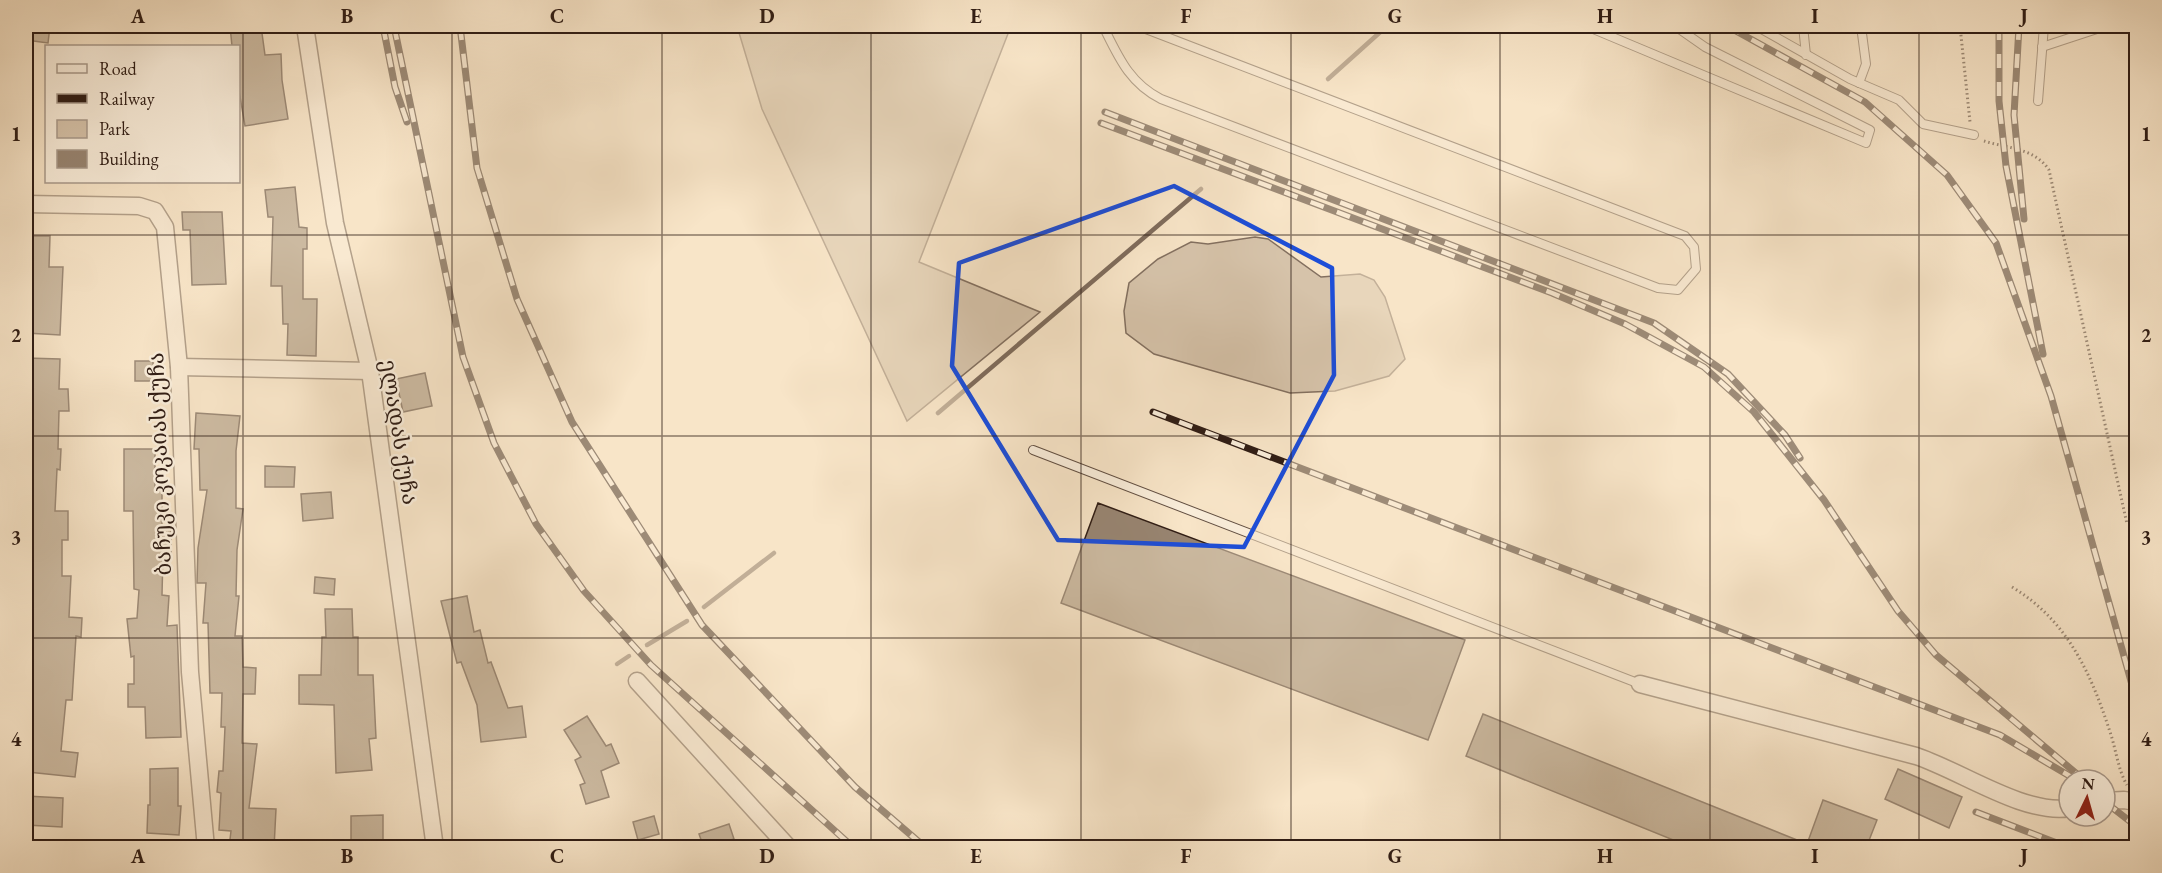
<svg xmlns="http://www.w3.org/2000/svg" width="2162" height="873" font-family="'EB Garamond','Noto Serif Georgian',serif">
<rect width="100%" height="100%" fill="#f8e5c8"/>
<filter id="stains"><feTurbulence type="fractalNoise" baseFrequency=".00333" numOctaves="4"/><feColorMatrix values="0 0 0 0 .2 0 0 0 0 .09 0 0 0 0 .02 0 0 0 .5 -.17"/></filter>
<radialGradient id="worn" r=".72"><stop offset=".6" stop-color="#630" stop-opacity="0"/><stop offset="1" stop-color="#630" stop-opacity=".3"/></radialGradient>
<g fill="#d6c3aa" stroke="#837060" stroke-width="1.5">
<polygon points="737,26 1011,26 919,262 1040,312 907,421 762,109"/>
<polygon points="1255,237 1268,239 1321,277 1360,274 1374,280 1385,297 1405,359 1389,376 1335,391 1290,393 1154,354 1126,333 1124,311 1129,283 1158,259 1191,242 1208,244"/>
</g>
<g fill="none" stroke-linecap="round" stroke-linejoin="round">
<g stroke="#7f6c5c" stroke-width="4.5">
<polyline points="1328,79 1387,26"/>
<polyline points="938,413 1201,189"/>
<polyline points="704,607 774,553"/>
<polyline points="647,645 687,621"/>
<polyline points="617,664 629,656"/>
</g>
</g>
<g fill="#988572" stroke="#301d15" stroke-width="1.5">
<polygon points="26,26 50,26 48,43 26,40"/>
<polygon points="230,26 261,26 265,55 281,54 282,80 288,119 245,126 238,85 238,46 232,46"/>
<polygon points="295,187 299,227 307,228 307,249 303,249 303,299 317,299 316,356 287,355 288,324 283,324 282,286 271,286 273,217 268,217 265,190"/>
<polygon points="182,212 222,212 226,284 192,285 190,230 183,230"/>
<polygon points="26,236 50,236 49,267 63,267 60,335 26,333"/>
<polygon points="26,358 60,359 59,389 68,389 69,411 59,411 58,449 61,449 60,470 57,469 55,511 68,511 68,540 62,540 62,576 71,576 69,617 82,618 81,637 76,636 72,700 66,700 61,751 78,753 75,777 28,772 32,734 26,734 28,567 26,541"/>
<rect x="135" y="361" width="18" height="20"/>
<polygon points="425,373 432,406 403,412 396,379"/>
<polygon points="196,413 240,416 236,451 236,508 243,509 237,550 236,596 239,596 235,636 242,636 243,667 256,668 255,694 243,694 242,743 257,744 249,808 276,809 274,848 229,848 231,831 219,830 221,793 217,792 219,771 223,771 225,727 221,727 222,693 210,693 208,623 203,623 206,583 197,583 198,548 207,490 200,490 199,449 194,449"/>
<polygon points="124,449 155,449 155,489 162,489 162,528 171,529 171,554 163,554 162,595 169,596 167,626 177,625 181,737 146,738 145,707 128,707 128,684 134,684 134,656 131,657 127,619 137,618 139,590 134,589 133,511 124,511"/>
<polygon points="265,466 295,467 294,487 265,487"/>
<polygon points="331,492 333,518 303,521 301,494"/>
<polygon points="1098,503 1465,640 1428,740 1061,603"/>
<polygon points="315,577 335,579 334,595 314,593"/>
<polygon points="467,596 474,632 480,630 488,663 491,662 508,708 522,706 526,737 481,742 477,705 461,662 457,663 441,601"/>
<polygon points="325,609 352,609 353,637 358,637 358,675 373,675 376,738 369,739 372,770 336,773 334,705 299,704 299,675 321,675 322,637 326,637"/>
<polygon points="1483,714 1807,844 1823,800 1877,820 1866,848 1693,848 1466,756"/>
<polygon points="587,716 606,746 611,744 619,763 601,771 609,797 586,804 580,785 585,783 575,760 581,757 564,730"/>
<polygon points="178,768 178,806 181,806 179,835 147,833 148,805 150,805 150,769"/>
<polygon points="1898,769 1962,797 1949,828 1885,799"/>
<polygon points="26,796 63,798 62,827 26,825"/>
<polygon points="383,815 383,841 351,841 351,816"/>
<polygon points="654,816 659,834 638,840 633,822"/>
<polygon points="729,824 734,839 704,848 699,834"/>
</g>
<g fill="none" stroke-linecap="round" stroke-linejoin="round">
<g stroke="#624f42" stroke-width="10">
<g id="lane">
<path d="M1103,26C1118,56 1129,83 1161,99L1658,288L1678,290L1696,269L1694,247L1685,236L1138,26"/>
<polyline points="1586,26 1866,143 1870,130 1705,47 1675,26"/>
<polyline points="1756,26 1850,79 1899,100 1923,124 1974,135"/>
<polyline points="1803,26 1806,55"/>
<polyline points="2042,47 2106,26"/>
<polyline points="1859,83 1866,64 1861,26"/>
<polyline points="2038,101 2044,26"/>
<polyline points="1033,450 1640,684"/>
</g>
</g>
<g stroke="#624f42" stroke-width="19">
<g id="street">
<polyline points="305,26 335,223 370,371 435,848"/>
<polyline points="26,204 139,206 155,211 165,227 179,367 190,672 206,848"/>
<polyline points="179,367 370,371"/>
<polyline points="637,681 789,848"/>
<path d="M1640,684L1916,756C1961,771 2024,815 2069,808"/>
<polyline points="2105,801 2124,800 2136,802"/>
</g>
</g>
<g stroke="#301d15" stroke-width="3" stroke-dasharray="1.5 3" stroke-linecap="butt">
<polyline points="1960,26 1970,122"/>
<path d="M1984,141C2006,148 2035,148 2049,170L2127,524"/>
<path d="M2012,587C2067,620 2091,673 2110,732C2116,749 2118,770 2127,785"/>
</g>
<use href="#lane" stroke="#faeedb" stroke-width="8"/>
<use href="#street" stroke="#faeedb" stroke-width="16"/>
<g stroke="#301d15" stroke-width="7">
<g id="rail">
<polyline points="383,26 395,87 407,122"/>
<polyline points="394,26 463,357 494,443 536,524 584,591 651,665 854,848"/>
<polyline points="460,26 477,168 517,299 572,422 702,625 855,787 926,848"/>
<polyline points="1727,26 1865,102 1947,175 1996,243 2051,396 2136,699"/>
<polyline points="1999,26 1999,101 2006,166 2043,354"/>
<polyline points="2019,26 2014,115 2024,219"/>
<polyline points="1105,112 1654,323 1728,374 1785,435 1800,458"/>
<polyline points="1101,123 1552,293 1625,324 1704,367 1754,412 1824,500 1898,611 1936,655 2084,780"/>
<polyline points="1153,412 2000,735 2073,778"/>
<polyline points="2105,802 2136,826"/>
<polyline points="1976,812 2070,848"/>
</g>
</g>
<use href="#rail" stroke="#faeedb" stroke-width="4.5" stroke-dasharray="14" stroke-linecap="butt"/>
</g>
<path d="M0 0H2162V873H0ZM1174,186L1332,268L1334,375L1244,547L1058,540L952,366L959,263Z" fill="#f8e5c8" fill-opacity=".55" fill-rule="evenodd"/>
<path fill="none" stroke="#1d4ed8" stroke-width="4.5" stroke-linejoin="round" d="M1174,186L1332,268L1334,375L1244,547L1058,540L952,366L959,263Z"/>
<path fill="none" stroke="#301d15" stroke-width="1.5" stroke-opacity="0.55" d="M243,26V848M452,26V848M662,26V848M871,26V848M1081,26V848M1291,26V848M1500,26V848M1710,26V848M1919,26V848M26,235H2136M26,436H2136M26,638H2136"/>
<g text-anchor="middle" stroke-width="5" stroke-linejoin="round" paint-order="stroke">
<g font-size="22" fill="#301d15" stroke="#faeedb">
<text transform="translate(400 432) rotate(81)" y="8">ელადას ქუჩა</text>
<text transform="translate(159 464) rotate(-92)" y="8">ბაჩუკი კოკაიას ქუჩა</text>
</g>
</g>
<rect width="2162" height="873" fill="none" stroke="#f8e5c8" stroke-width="66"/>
<rect x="45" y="45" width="195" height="138" fill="#faeedb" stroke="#a99a8c" stroke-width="1.5"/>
<rect x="57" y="64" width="30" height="9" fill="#faeedb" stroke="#a99a8c" stroke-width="1.5"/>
<text x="99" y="75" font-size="18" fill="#301d15">Road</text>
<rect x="57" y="94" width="30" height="9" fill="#301d15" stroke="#a99a8c" stroke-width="1.5"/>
<text x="99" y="105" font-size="18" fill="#301d15">Railway</text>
<rect x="57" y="120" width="30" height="18" fill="#d6c3aa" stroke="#a99a8c" stroke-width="1.5"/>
<text x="99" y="135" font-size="18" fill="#301d15">Park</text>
<rect x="57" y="150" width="30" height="18" fill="#988572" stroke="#a99a8c" stroke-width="1.5"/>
<text x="99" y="165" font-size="18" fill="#301d15">Building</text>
<g transform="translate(2087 798) rotate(5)"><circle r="28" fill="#faeedb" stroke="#a99a8c" stroke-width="1.5"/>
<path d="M0-4.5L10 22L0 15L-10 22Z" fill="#8f2418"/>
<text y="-9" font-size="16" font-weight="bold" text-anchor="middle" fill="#301d15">N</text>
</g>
<rect x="33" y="33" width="2096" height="807" fill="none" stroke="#301d15" stroke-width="2"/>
<g font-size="20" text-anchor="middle" font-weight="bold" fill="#301d15">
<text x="138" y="23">A</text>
<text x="347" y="23">B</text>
<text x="557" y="23">C</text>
<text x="767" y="23">D</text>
<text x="976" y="23">E</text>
<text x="1186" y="23">F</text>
<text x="1395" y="23">G</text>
<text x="1605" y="23">H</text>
<text x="1815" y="23">I</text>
<text x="2024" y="23">J</text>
<text x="16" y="141">1</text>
<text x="2146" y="141">1</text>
<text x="16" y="342">2</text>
<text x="2146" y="342">2</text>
<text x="16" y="544">3</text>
<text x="2146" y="544">3</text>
<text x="16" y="746">4</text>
<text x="2146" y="746">4</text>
<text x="138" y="863">A</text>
<text x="347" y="863">B</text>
<text x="557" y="863">C</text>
<text x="767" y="863">D</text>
<text x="976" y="863">E</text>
<text x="1186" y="863">F</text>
<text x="1395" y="863">G</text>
<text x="1605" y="863">H</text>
<text x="1815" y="863">I</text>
<text x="2024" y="863">J</text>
</g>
<rect width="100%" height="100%" filter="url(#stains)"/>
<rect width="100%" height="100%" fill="url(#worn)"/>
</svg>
